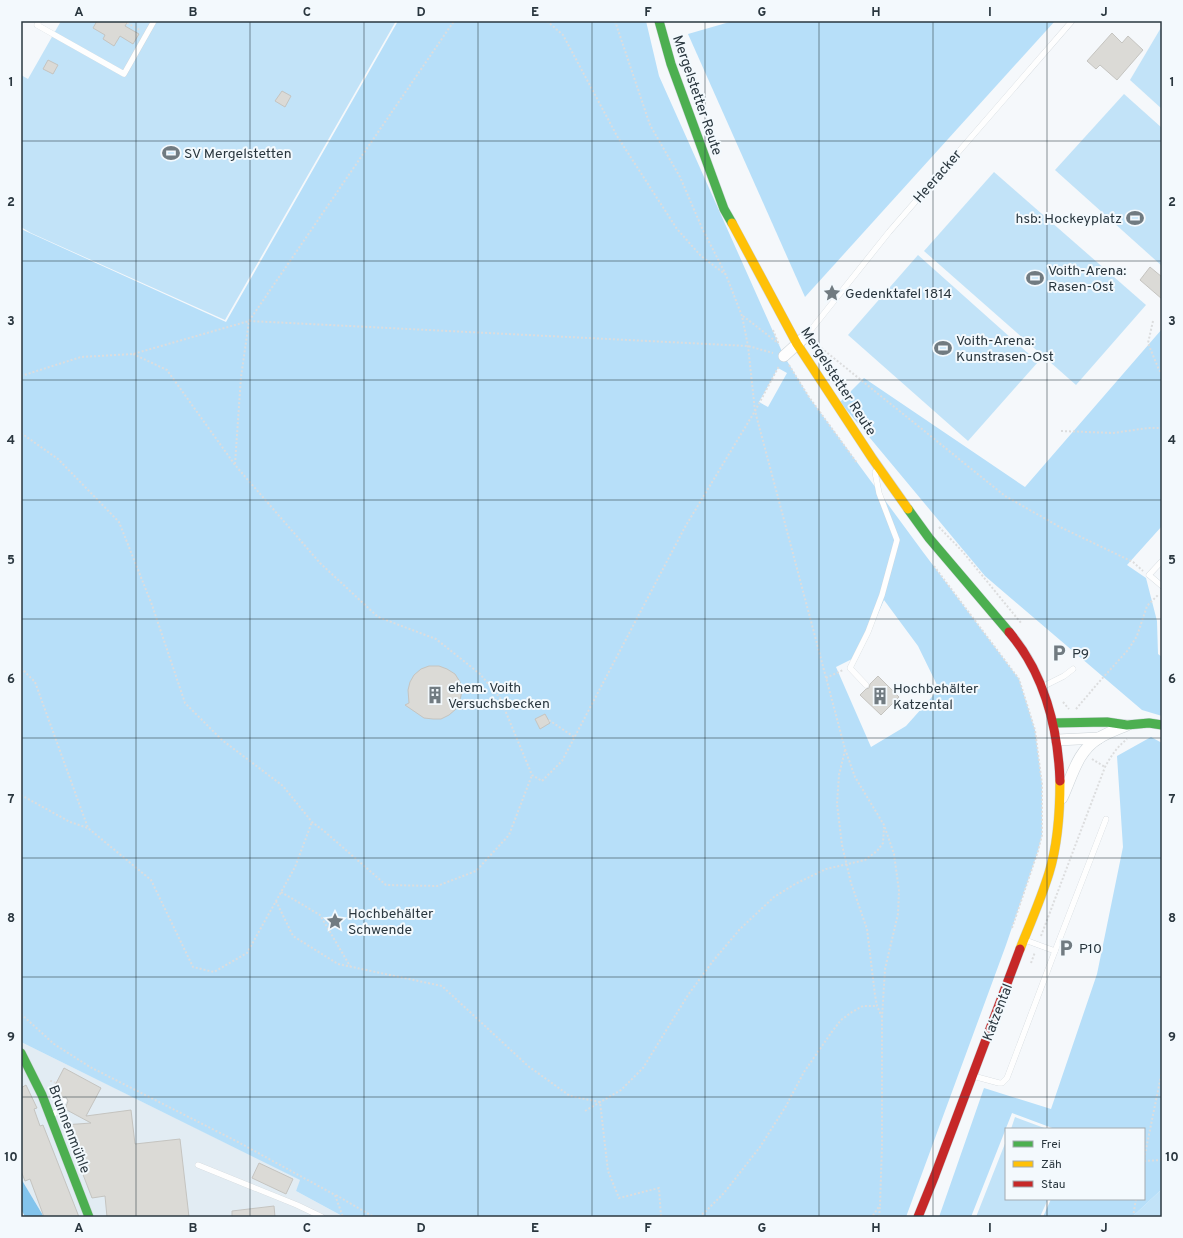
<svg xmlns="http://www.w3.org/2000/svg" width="1183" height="1238" font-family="Overpass,sans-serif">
<rect width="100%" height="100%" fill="#f5f8fb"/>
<polygon fill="#e2ecf3" points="21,1042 301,1180 296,1191 344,1217 44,1217 21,1179"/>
<g fill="#c2e3f8">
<polygon points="61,21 396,21 225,320 31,233 21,227 21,75 28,79"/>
<polygon points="1162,26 1162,109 1130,80"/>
<polygon points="1124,94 1162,128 1162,266 1055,170"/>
<polygon points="994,172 1146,305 1076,385 924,251"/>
<polygon points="918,255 1038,362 968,441 848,335"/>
<polygon points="1015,1117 1047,1129 1011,1129"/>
<polygon points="1006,1141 1006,1199 1048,1199 1040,1217 976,1217"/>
<polygon points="1162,1189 1162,1217 1132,1217"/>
</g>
<g fill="#b7dff9" fill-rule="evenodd">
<path d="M398,21H646L659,76L784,356L809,397L923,552L1019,679L1035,730L1042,784V835L1038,851L1006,945L906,1217H344L296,1191L300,1180L21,1042V229L226,322ZM778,368L787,373L768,407L759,402ZM884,600L918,646L939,689L906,726L871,747L836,667L856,657L870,632Z"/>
<polygon points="733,21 1055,21 805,297 688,34"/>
<polygon points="1162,329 1162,526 1127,565 1146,578 1157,621 1158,654 1162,657 1162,716 1142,710 985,576 840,402 864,378 1025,487"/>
<polygon points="1151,737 1162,743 1162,1189 1132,1217 1043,1217 1051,1199 1144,1199 1144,1129 1055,1129 1012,1113 971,1217 939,1217 984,1088 1051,1109 1097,974 1123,847 1117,756"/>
</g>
<polygon fill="#83c4ec" points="21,1179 23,1182 44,1217 25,1217 21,1209"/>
<g fill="#dbdad6" stroke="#c5c4c0">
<polygon points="97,21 128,21 125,26 139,34 133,44 120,36 114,46 103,39 105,35 93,28"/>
<polygon points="1112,33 1122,43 1128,36 1143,50 1117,80 1100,65 1096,69 1087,61"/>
<polygon points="48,60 58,65 53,74 43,69"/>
<polygon points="282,91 291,96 285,107 275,101"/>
<polygon points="1150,267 1162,277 1162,299 1140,280"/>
<polygon points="429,666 439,666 447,669 455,674 460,682 462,691 460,700 456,709 449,715 441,719 433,719 424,718 405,705 409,703 408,690 410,682 414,675 421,669"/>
<polygon points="878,676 899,697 881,715 860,695 866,689 869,688 870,684"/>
<polygon points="545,714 550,723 540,729 535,719"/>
<polygon points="64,1068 101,1088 86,1116 131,1110 135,1144 180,1139 189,1217 107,1217 105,1196 92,1198 64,1125 91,1123 65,1109 68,1101 66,1097 62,1098 57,1105 56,1104 59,1098 52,1094 51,1093"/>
<polygon points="26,1085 37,1108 34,1109 40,1126 43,1125 79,1217 44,1217 30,1179 25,1181 21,1171 21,1088"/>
<polygon points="259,1163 293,1179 286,1194 252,1178"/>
<polygon points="274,1206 275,1217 232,1217 232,1211"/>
</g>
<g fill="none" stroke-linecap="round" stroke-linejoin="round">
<g stroke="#cdd4d9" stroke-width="6">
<g id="lane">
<polyline points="39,21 37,25 124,74 154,21"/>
<polyline points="806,336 889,232 1072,21"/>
<polyline points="1162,561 1149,575 1162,586"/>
<polyline points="866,685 850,668 868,632 882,595 897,540 879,493 875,472"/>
<polyline points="1042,687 1064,676 1073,669"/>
<polyline points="1025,940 1055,951"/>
<polyline points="973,1076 999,1083 1002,1083 1007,1078 1055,951 1106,819"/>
<polyline points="51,1116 59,1110 64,1101"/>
<polyline points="198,1165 297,1205 322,1217"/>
</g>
</g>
<g stroke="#cdd4d9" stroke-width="12">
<g id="street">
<polyline points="784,356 806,336"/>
<polyline points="1057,740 1099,738"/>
<path d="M1062,798C1072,777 1077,751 1099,738C1107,733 1118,729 1127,725"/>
</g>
</g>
<g stroke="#cdd4d9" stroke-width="10">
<g id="fast">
<polyline points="659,21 671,64 724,209 732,223"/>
<polyline points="908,509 929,538 1009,632"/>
<polyline points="1053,723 1107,722 1127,725 1149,723 1162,725"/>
<polyline points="21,1053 42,1095 89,1217"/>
</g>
</g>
<g stroke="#cdd4d9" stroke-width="10">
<g id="slow">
<polyline points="732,223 797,344 872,458 908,509"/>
<path d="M1020,949C1030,924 1041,899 1049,873C1058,844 1060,812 1060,781"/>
</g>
</g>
<g stroke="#cdd4d9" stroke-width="10">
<g id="jam">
<path d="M1009,632C1044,673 1058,728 1060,781"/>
<polyline points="918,1217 935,1175 1020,949"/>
</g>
</g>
<g stroke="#dcddde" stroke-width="2" stroke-dasharray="2 2" stroke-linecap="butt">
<polyline points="547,21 563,35 617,136 677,229 701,256 725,274"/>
<polyline points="615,21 650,125 680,177 702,228 726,275 742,316 748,346 755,411 845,749 855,777 884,825 894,854 899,891 898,914 885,969 882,1017 882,1146 880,1205 872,1217"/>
<polyline points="127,23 140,30"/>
<polyline points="743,316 778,343"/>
<polyline points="1153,321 1148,343 1159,370 1162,373"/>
<polyline points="773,330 779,345"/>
<polyline points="815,343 1005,496 1058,526 1133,562 1143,571"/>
<polyline points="133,354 167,370 235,465 320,563 378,617 436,639 480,674 500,698 532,775 542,781 562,761 685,527 755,411 779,366"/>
<polyline points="789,365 809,397 857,463"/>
<polyline points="21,376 81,357 133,354 249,321 748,346 773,353"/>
<polyline points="1061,431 1113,433 1148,428 1162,428"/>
<polyline points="21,433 58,459 119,522 152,605 185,703 222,740 283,786 312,822 324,831 386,885 437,886 476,871 509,835 532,775"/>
<polyline points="235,464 241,377 249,321 454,21"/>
<polyline points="939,527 963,552 1021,623"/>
<polyline points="934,566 1019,679 1035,730 1042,784 1042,835 1038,851 1012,928"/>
<polyline points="21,668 35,682 88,828"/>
<polyline points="826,678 843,670"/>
<polyline points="1063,702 1069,709"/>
<polyline points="1076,709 1099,682 1128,650 1137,636 1147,606 1159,594"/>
<polyline points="549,720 574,737"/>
<polyline points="845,750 839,775 837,804 842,845 851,883 867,929 875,995 877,1006 882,1017"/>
<polyline points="1092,759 1105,767"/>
<polyline points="21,795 70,822 88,828 151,880 193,967 214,972 247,953 295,867 312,822"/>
<polyline points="281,892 320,915 350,966"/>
<polyline points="276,901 293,936 338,964 442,986 528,1066 570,1096 600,1102 608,1171 619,1198 659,1188 661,1217"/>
<path d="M1041,936L1105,767C1111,756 1117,747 1127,739"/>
<polyline points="1031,963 1035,952"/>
<polyline points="21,1014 54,1044 90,1067 238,1142 335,1195 343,1217"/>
<polyline points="51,1082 51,1081 56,1083"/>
<polyline points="585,1111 621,1090 643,1068 688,995 713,961 740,929 774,897 795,884 826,869 865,860 877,851 883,843 884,827"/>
<polyline points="1144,1159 1162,1071"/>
<polyline points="1144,1161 1162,1160"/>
<polyline points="336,1195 374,1217"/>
<polyline points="699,1217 706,1211 724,1193 760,1147 786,1106 804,1072 831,1033 841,1020 852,1012 863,1006 877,1006"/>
<polyline points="879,1217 880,1206"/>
<polyline points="1133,1217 1136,1199"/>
</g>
<use href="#lane" stroke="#fefefe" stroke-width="5.5"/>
<use href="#street" stroke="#fefefe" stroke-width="11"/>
<use href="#fast" stroke="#4caf50" stroke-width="9"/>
<use href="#slow" stroke="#ffc107" stroke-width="9"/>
<use href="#jam" stroke="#c62828" stroke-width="9"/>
</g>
<path fill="none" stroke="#2a373f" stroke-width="1" stroke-opacity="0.55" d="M136,21V1217M250,21V1217M364,21V1217M478,21V1217M592,21V1217M705,21V1217M819,21V1217M933,21V1217M1047,21V1129M21,141H1162M21,261H1162M21,380H1162M21,500H1162M21,619H1162M21,738H1162M21,858H1162M21,977H1162M21,1097H1162M1047,1199V1217"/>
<defs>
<g id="stadium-bare" transform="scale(1.38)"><path d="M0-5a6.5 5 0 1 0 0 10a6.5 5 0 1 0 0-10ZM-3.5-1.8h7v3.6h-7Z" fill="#717b81" stroke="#f3f9fd" stroke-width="2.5" paint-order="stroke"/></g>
<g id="sight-bare" transform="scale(1.38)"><path d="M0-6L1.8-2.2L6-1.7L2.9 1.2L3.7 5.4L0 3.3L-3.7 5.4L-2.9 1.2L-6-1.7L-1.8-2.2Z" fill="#717b81" stroke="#f3f9fd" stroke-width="2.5" paint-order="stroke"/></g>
<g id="parking-bare" transform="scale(1.38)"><path d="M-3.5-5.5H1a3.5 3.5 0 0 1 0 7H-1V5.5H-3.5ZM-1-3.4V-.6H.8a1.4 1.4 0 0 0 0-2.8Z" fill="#717b81" stroke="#f3f9fd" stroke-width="2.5" paint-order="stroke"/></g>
<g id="building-bare" transform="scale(1.38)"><path d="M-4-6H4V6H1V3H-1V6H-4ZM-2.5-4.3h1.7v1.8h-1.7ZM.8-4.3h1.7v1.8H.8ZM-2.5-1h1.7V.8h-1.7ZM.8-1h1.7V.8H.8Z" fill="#717b81" stroke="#f3f9fd" stroke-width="2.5" paint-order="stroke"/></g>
</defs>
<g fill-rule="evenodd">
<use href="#stadium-bare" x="171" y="153"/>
<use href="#stadium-bare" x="1135" y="218"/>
<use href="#stadium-bare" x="1035" y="278"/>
<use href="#sight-bare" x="832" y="293"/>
<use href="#stadium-bare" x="943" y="348"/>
<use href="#parking-bare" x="1059" y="653"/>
<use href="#building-bare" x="435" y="695"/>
<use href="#building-bare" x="880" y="696"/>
<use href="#sight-bare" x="335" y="921"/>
<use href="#parking-bare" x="1066" y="948"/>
</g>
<g text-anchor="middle" stroke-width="4" stroke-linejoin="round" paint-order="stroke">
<g font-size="14" fill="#2a373f" stroke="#f3f9fd">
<text transform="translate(698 95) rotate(71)" y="5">Mergelstetter Reute</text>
<text transform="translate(937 176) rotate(-49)" y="5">Heeracker</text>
<text transform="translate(839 381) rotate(57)" y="5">Mergelstetter Reute</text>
<text transform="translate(997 1012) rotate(-69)" y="5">Katzental</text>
<text transform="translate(70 1129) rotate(69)" y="5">Brunnenmühle</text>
</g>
<g font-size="14" fill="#2a373f" stroke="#f3f9fd" text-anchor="start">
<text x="184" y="158">SV Mergelstetten</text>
<text x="1122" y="223" text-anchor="end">hsb: Hockeyplatz</text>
<text x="1048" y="275">Voith-Arena:<tspan x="1048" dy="16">Rasen-Ost</tspan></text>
<text x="845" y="298">Gedenktafel 1814</text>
<text x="956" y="345">Voith-Arena:<tspan x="956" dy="16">Kunstrasen-Ost</tspan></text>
<text x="1072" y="658">P9</text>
<text x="448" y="692">ehem. Voith<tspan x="448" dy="16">Versuchsbecken</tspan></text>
<text x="893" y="693">Hochbehälter<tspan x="893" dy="16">Katzental</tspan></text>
<text x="348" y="918">Hochbehälter<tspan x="348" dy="16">Schwende</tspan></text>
<text x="1079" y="953">P10</text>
</g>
</g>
<rect width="1183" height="1238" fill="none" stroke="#f3f9fd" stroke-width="44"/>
<rect x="1005" y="1128" width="140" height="72" fill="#f3f9fd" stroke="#a3abb1"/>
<rect x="1013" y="1141" width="20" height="6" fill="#4caf50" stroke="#a3abb1"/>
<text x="1041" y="1148" font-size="12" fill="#2a373f">Frei</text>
<rect x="1013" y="1161" width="20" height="6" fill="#ffc107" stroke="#a3abb1"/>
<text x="1041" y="1168" font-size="12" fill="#2a373f">Zäh</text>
<rect x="1013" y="1181" width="20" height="6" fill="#c62828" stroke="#a3abb1"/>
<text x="1041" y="1188" font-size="12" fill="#2a373f">Stau</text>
<rect x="22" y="22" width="1139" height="1194" fill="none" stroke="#2a373f" stroke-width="1.5"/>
<g font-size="13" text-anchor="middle" font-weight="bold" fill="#2a373f">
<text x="79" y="16">A</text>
<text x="193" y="16">B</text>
<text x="307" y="16">C</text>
<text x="421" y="16">D</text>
<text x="535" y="16">E</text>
<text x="648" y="16">F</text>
<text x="762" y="16">G</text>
<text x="876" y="16">H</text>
<text x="990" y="16">I</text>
<text x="1104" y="16">J</text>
<text x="11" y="86">1</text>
<text x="1172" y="86">1</text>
<text x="11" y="206">2</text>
<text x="1172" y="206">2</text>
<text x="11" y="325">3</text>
<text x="1172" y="325">3</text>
<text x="11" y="444">4</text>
<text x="1172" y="444">4</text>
<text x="11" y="564">5</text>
<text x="1172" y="564">5</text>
<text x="11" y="683">6</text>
<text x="1172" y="683">6</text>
<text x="11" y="803">7</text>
<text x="1172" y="803">7</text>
<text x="11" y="922">8</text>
<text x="1172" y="922">8</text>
<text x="11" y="1041">9</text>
<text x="1172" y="1041">9</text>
<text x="11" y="1161">10</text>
<text x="1172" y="1161">10</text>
<text x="79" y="1232">A</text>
<text x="193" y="1232">B</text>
<text x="307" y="1232">C</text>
<text x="421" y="1232">D</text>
<text x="535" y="1232">E</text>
<text x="648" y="1232">F</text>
<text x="762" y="1232">G</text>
<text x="876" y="1232">H</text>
<text x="990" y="1232">I</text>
<text x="1104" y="1232">J</text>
</g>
</svg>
